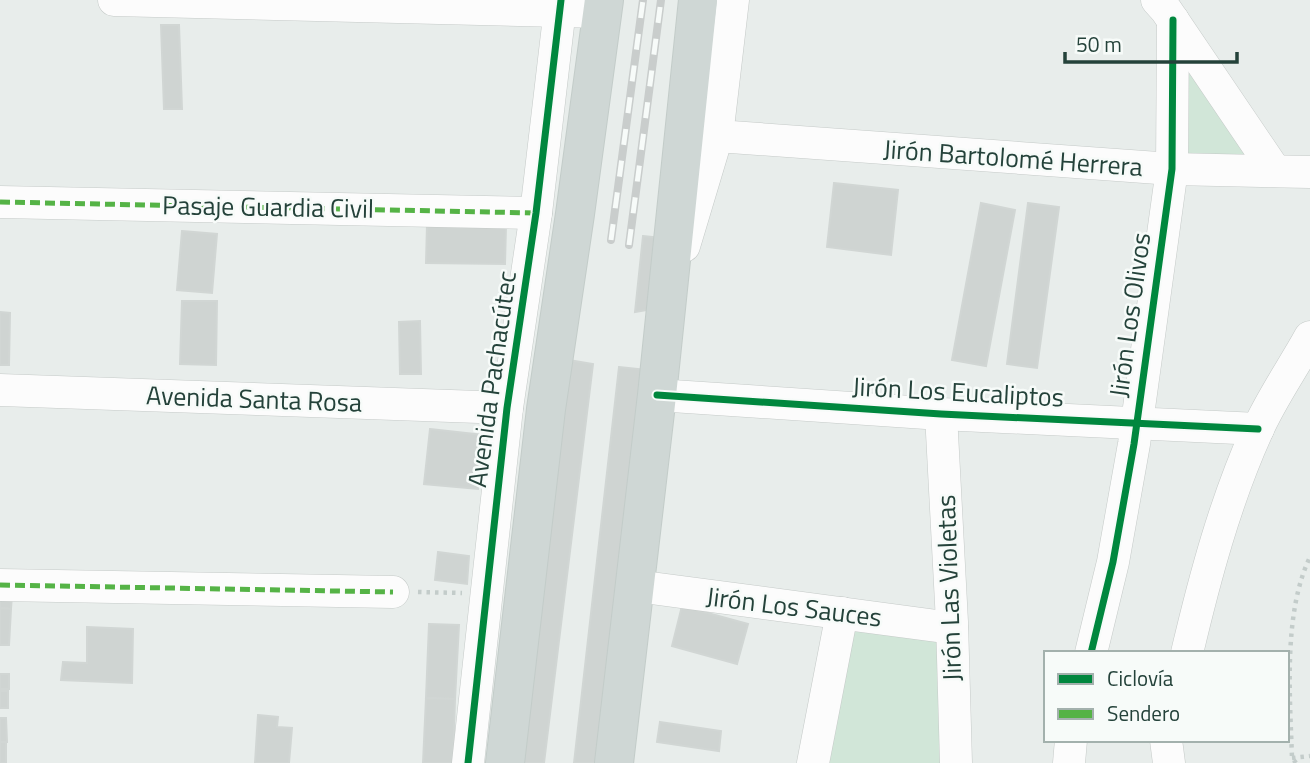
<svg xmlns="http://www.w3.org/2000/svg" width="1310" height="763" font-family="'Titillium Web',sans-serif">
<rect width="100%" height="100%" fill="#e8edeb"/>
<g fill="#d1e6d8">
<polygon points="1182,51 1250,157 1188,157"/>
<polygon points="851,623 941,636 943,763 822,763"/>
</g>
<g fill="#cfd4d2" stroke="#d1d6d4" stroke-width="2">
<polygon points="161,25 179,25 182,109 164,109"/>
<polygon points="834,183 898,190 891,255 827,247"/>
<polygon points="981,203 1015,210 986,366 952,360"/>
<polygon points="1028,203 1059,207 1037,368 1007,364"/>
<polygon points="427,225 506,226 505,264 426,263"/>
<polygon points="182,231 217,234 212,293 177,290"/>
<polygon points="643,236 661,238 653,309 635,312"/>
<polygon points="182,301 217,301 216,365 180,364"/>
<polygon points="0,312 10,313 9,365 0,365"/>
<polygon points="420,321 421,374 400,374 399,322"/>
<polygon points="563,359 593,364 544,763 519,763"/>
<polygon points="619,367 646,370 600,763 574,763"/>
<polygon points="430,429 483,435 478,489 424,484"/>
<polygon points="438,552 469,556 467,584 435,580"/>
<polygon points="0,594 12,595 11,609 0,608"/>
<polygon points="682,606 748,624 737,664 672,646"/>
<polygon points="0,608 11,609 9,645 0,645"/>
<polygon points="429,624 459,625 455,699 426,698"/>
<polygon points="87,627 133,629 132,683 61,680 63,662 87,663"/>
<rect x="0" y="674" width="9" height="15"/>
<rect x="0" y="691" width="8" height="17"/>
<polygon points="426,698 455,699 453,763 423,763"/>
<polygon points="258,715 278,717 277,727 292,728 289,763 255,763"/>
<polygon points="0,718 6,718 7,742 0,742"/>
<polygon points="660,722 721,731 719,751 657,742"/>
<rect x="0" y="742" width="6" height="21"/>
</g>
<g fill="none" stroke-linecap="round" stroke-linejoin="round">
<g stroke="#c5cac8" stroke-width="33">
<g id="minor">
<polyline points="114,0 603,12"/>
<polyline points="1157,0 1166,10 1275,171"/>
<polyline points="717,136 1172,169 1310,172"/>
<polyline points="0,202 536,213"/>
<polyline points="684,246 717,136 733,0"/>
<polyline points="0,390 507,408"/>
<polyline points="657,395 941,414 1258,429"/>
<polyline points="941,414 952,622 956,763"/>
<polyline points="0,585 393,592"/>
<polyline points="636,586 952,628"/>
<polyline points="1091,653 1113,562 1134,444 1172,169 1173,20"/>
<path d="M1187,653C1205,577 1225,502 1257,431C1271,399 1293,368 1310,337"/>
<polyline points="1166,740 1169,763"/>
<polyline points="468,763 507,408 536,213 561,0"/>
<polyline points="813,763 842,613"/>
<polyline points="1069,763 1071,740"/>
</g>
</g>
<g stroke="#c3ccc9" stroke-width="40">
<g id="major">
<polyline points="505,763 546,409 575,214 604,0"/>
<polyline points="614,763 657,395 698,0"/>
</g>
</g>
<g stroke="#c3ccca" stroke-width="4.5" stroke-dasharray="3.5 5" stroke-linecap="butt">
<polyline points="418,592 462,593"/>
<polyline points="1292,758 1310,756"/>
<path d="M1296,763L1292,758C1290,696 1283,613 1310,557"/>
</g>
<use href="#minor" stroke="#fcfcfc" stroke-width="32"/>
<use href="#major" stroke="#cfd7d5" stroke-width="38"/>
<g stroke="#c9cdcc" stroke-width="8">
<g id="rail">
<polyline points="611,240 643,0"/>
<polyline points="629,245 661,0"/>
</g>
</g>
<use href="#rail" stroke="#f7fbf9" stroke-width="5" stroke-dasharray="16" stroke-linecap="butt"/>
<g stroke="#55b346" stroke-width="5" stroke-dasharray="10 5" stroke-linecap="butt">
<polyline points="0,202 536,213"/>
<polyline points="0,585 393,592"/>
</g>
<g stroke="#f7fbf9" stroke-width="11">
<g id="cycleway">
<polyline points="657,395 941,414 1258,429"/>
<polyline points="1091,653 1113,562 1134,444 1172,169 1173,20"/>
<polyline points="468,763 507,408 536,213 561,0"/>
</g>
</g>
<use href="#cycleway" stroke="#00873e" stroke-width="7"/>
</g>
<g text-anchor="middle" stroke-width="5" stroke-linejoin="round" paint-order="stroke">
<g font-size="26" fill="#24423a" stroke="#f7fbf9">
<text transform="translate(1013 158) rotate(4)" y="9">Jirón Bartolomé Herrera</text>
<text transform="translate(268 207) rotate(1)" y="9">Pasaje Guardia Civil</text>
<text transform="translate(1130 315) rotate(-82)" y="9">Jirón Los Olivos</text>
<text transform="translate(492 379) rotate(-82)" y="9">Avenida Pachacútec</text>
<text transform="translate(958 392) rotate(3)" y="9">Jirón Los Eucaliptos</text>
<text transform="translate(254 399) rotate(2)" y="9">Avenida Santa Rosa</text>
<text transform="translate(949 588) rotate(-92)" y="9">Jirón Las Violetas</text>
<text transform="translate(794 607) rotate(7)" y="9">Jirón Los Sauces</text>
</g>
</g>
<rect x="1044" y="651" width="245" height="91" fill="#f7fbf9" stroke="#a3b1ad" stroke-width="2"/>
<rect x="1058" y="674" width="35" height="10" fill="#00873e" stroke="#a3b1ad" stroke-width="2"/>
<text x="1107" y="686" font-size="21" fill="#24423a">Ciclovía</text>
<rect x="1058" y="709" width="35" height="10" fill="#55b346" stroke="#a3b1ad" stroke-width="2"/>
<text x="1107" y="721" font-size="21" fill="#24423a">Sendero</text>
<path d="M1065 52v10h172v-10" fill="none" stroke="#24423a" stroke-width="3.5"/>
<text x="1076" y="52" font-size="21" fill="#24423a" stroke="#f7fbf9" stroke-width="5" paint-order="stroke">50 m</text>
</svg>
